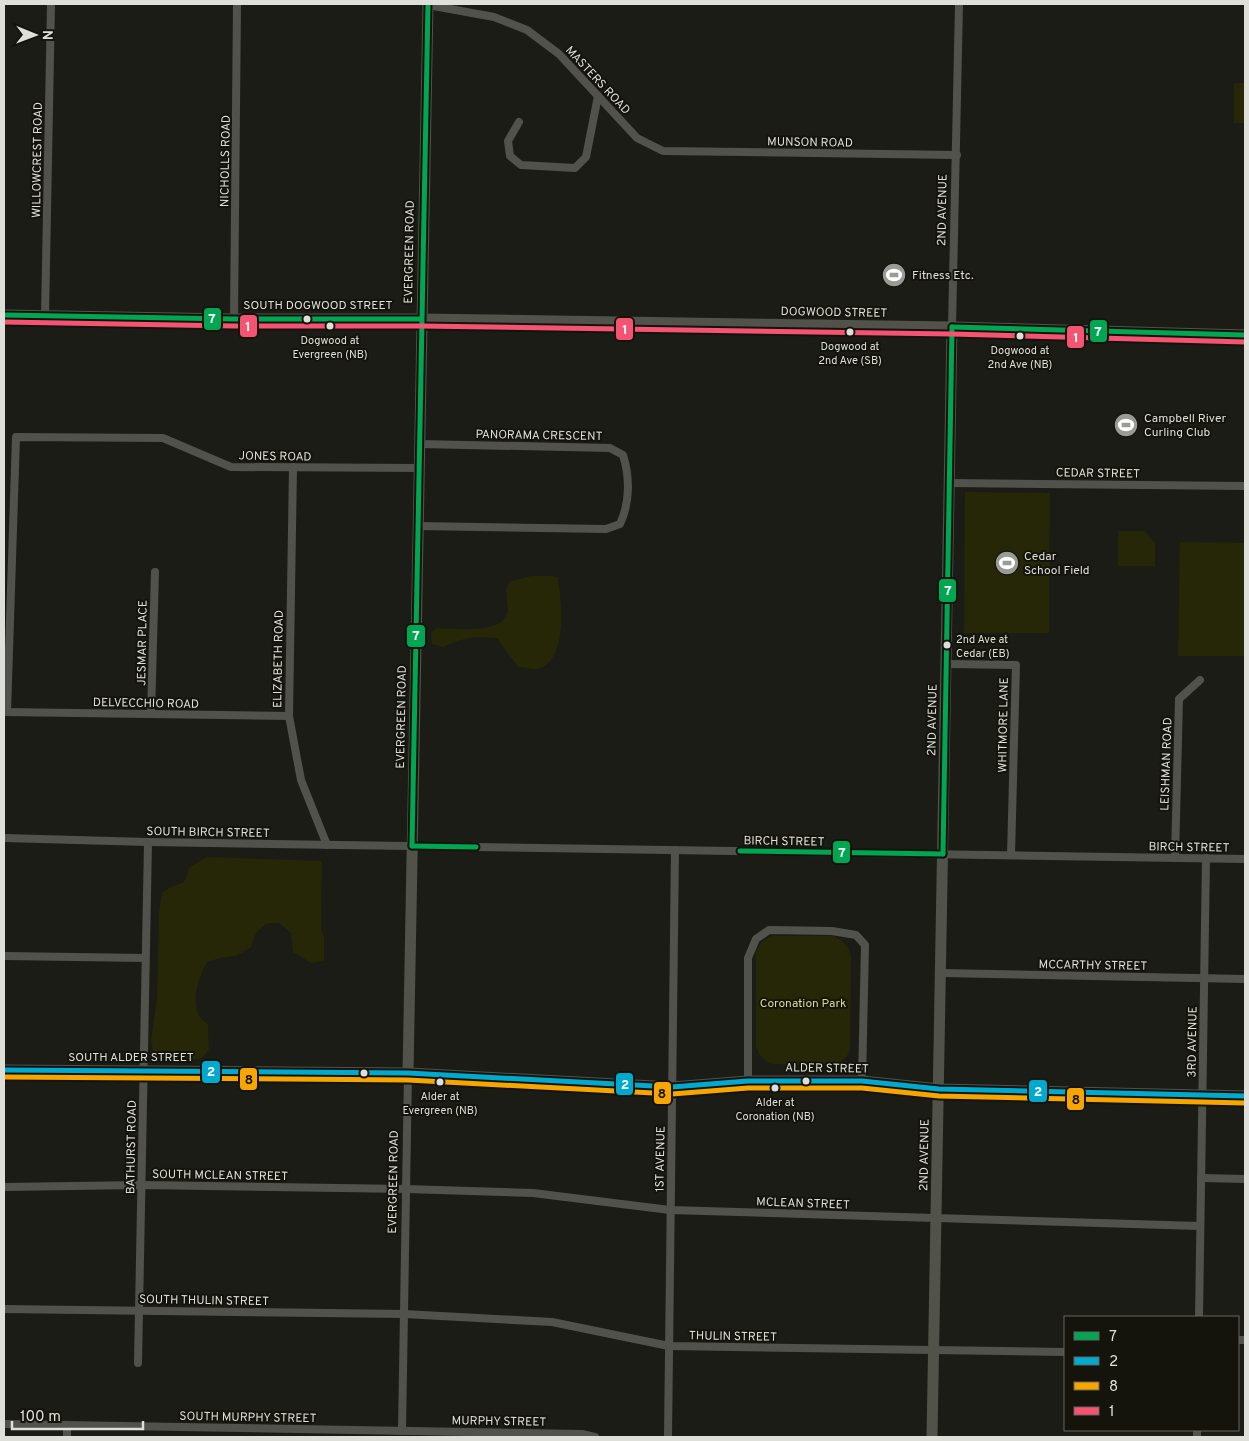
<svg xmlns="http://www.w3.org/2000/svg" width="1249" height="1441" font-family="Overpass,sans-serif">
<rect width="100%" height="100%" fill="#1c1c17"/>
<g fill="#262707">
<rect x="1234" y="83" width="11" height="40"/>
<polygon points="965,492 1050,493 1049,633 964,633"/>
<polygon points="1118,531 1145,531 1155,543 1155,566 1118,566"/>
<polygon points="1180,542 1245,543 1245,656 1178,656"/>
<path d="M531,576H552L558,578C561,601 569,662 537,669C532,670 523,667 518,667L497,638C473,636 465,637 443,647L432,644L431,633L437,628C454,629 488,632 501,622C504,619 506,615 508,612L506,590L509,582Z"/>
<path d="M207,857L322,861L321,929L324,937V961L311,963L293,952L291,933L279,923H267L256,933L251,947L236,956L220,958L207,962C199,977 191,999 199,1016C201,1019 205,1022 208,1024L209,1050L202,1058L181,1061L159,1059L154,1054L151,1041L157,998L159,912L162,893L169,888L184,882L190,867Z"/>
<path d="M773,936H834C844,941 850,947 851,958L850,1050C847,1058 842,1062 834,1065L773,1064C763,1061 760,1056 756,1047V952C759,944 764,939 773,936Z"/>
</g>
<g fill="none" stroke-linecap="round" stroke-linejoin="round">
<g stroke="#51524c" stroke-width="8">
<polyline points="428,5 494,17 527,30 559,54 637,138 663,151 957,155"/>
<polyline points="519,122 508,141 510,156 521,165 575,168 586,157 598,96"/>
<polyline points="45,316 51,4"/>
<polyline points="234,319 237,4"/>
<polyline points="952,327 959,4"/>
<polyline points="293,467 289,716 301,780 327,845"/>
<polyline points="950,483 1245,486"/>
<path d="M418,526L606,529L620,524C630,503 630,477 623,455L610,448L419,444"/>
<polyline points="947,664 1016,665 1011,855"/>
<polyline points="4,712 289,716"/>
<polyline points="7,712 16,437 163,438 231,467 419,468"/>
<polyline points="151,714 155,572"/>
<polyline points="4,838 148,842 1245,859"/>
<polyline points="1175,858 1179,699 1200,680"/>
<polyline points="4,956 145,958"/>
<polyline points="941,973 1245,979"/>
<polyline points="748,1081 748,958 756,939 769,930 832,931 856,935 865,945 862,1081"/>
<polyline points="1201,1178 1245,1179"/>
<polyline points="4,1187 141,1185 406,1189 533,1193 670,1210 1200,1226"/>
<polyline points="4,1309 404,1314 552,1322 669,1346 1065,1352"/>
<polyline points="1199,1317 1206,858"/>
<polyline points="1238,1340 1245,1340"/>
<polyline points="138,1363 148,842"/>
<polyline points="4,1424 582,1434 595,1437"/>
<polyline points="402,1431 408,1073"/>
<polyline points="67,1437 67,1425"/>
<polyline points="668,1437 675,850"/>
<polyline points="1197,1437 1197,1430"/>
</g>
<g stroke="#51524a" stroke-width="11">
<polyline points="4,315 234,319 421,319 952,327 1245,335"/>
<polyline points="4,1070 408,1073 672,1087 748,1081 862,1081 939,1089 1245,1096"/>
<polyline points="408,1073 428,4"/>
<polyline points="932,1437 952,327"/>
</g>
<g stroke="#14140d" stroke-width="9">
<g id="bus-1">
<polyline points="4,315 234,319 421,319"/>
<polyline points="952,327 1245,335"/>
<polyline points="412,846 428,4"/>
<polyline points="412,846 476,847"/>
<polyline points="740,851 943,854"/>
<polyline points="943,854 952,327"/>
</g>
</g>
<g stroke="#14140d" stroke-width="9">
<polyline id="bus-2" points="4,1070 408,1073 672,1087 748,1081 862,1081 939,1089 1245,1096"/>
</g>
<g stroke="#14140d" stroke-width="9">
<polyline id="bus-3" points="4,1077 408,1080 672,1094 748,1088 862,1088 939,1096 1245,1103"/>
</g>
<g stroke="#14140d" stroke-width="9">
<polyline id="bus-4" points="4,322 234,326 421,326 952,334 1245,342"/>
</g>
<use href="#bus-1" stroke="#00a651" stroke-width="5"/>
<use href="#bus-2" stroke="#00a9ce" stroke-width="5"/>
<use href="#bus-3" stroke="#f7a600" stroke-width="5"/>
<use href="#bus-4" stroke="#f65372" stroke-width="5"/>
</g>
<defs>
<g id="stadium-disc" transform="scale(1.25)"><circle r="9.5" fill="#9b9b96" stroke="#14140d"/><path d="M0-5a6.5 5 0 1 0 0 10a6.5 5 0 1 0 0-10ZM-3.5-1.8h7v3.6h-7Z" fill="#fff"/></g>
</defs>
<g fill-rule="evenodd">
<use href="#stadium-disc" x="894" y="275"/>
<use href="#stadium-disc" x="1126" y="425"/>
<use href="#stadium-disc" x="1007" y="563"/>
</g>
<g fill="#dfdfda" stroke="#14140d" stroke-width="2">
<circle cx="307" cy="319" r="4.5"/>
<circle cx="330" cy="326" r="4.5"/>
<circle cx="850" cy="332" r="4.5"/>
<circle cx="1020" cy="336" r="4.5"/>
<circle cx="947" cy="645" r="4.5"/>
<circle cx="364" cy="1073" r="4.5"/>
<circle cx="806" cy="1081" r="4.5"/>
<circle cx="440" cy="1082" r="4.5"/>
<circle cx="775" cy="1088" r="4.5"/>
</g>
<g text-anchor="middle" stroke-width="4" stroke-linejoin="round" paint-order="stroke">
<g font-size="11" fill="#dfdfda" stroke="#14140d">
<text x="330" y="344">Dogwood at<tspan x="330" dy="14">Evergreen (NB)</tspan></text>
<text x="850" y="350">Dogwood at<tspan x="850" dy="14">2nd Ave (SB)</tspan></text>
<text x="1020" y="354">Dogwood at<tspan x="1020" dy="14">2nd Ave (NB)</tspan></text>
<text x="956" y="643" text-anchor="start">2nd Ave at<tspan x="956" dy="14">Cedar (EB)</tspan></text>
<text x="440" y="1100">Alder at<tspan x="440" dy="14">Evergreen (NB)</tspan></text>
<text x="775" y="1106">Alder at<tspan x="775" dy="14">Coronation (NB)</tspan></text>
</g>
<g font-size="12" fill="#dfdfda" stroke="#14140d">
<text transform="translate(598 80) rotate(47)" y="4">MASTERS ROAD</text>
<text transform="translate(810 142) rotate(1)" y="4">MUNSON ROAD</text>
<text transform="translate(37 160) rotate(-89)" y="4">WILLOWCREST ROAD</text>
<text transform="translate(225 161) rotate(-89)" y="4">NICHOLLS ROAD</text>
<text transform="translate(942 210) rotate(-89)" y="4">2ND AVENUE</text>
<text transform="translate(409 252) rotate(-89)" y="4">EVERGREEN ROAD</text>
<text x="318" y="309">SOUTH DOGWOOD STREET</text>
<text transform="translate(834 312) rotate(1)" y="4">DOGWOOD STREET</text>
<text transform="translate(539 435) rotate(1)" y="4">PANORAMA CRESCENT</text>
<text transform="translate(275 456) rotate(1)" y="4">JONES ROAD</text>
<text transform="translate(1098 473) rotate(1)" y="4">CEDAR STREET</text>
<text transform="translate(142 643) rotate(-89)" y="4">JESMAR PLACE</text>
<text transform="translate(278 659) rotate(-89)" y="4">ELIZABETH ROAD</text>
<text transform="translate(146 703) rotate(1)" y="4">DELVECCHIO ROAD</text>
<text transform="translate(401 717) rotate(-89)" y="4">EVERGREEN ROAD</text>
<text transform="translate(932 720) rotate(-89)" y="4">2ND AVENUE</text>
<text transform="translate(1003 725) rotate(-89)" y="4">WHITMORE LANE</text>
<text transform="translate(1166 764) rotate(-88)" y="4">LEISHMAN ROAD</text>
<text transform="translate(208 832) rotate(1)" y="4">SOUTH BIRCH STREET</text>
<text transform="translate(784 841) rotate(1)" y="4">BIRCH STREET</text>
<text transform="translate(1189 847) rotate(1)" y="4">BIRCH STREET</text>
<text transform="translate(1093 965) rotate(1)" y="4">MCCARTHY STREET</text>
<text transform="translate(1192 1042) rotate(-89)" y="4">3RD AVENUE</text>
<text x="131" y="1061">SOUTH ALDER STREET</text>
<text transform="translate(827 1068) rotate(1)" y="4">ALDER STREET</text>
<text transform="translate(131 1147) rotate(-89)" y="4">BATHURST ROAD</text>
<text transform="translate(924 1155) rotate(-89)" y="4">2ND AVENUE</text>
<text transform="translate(660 1159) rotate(-89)" y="4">1ST AVENUE</text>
<text transform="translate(220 1175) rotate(1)" y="4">SOUTH MCLEAN STREET</text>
<text transform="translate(393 1182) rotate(-89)" y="4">EVERGREEN ROAD</text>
<text transform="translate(803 1203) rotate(2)" y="4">MCLEAN STREET</text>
<text transform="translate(204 1300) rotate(1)" y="4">SOUTH THULIN STREET</text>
<text transform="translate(733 1336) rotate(1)" y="4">THULIN STREET</text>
<text transform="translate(248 1417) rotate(1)" y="4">SOUTH MURPHY STREET</text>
<text transform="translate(499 1421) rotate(1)" y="4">MURPHY STREET</text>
</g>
<g font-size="12" fill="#dfdfda" stroke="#14140d" text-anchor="start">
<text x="912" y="279">Fitness Etc.</text>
<text x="1144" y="422">Campbell River<tspan x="1144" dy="14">Curling Club</tspan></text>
<text x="1024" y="560">Cedar<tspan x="1024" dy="14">School Field</tspan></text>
</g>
<g font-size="12" fill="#d8db8a" stroke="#14140d">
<text x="803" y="1007">Coronation Park</text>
</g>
</g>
<g stroke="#14140d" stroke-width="2">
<rect x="203" y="307" width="19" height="24" rx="5" fill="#00a651"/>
<rect x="239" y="314" width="19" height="24" rx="5" fill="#f65372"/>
<rect x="615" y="317" width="19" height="24" rx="5" fill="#f65372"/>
<rect x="1089" y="319" width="19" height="24" rx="5" fill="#00a651"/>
<rect x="1066" y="325" width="19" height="24" rx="5" fill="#f65372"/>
<rect x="938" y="578" width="19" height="25" rx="5" fill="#00a651"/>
<rect x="406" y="624" width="20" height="24" rx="5" fill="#00a651"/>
<rect x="832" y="840" width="19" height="24" rx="5" fill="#00a651"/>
<rect x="201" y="1060" width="20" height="24" rx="5" fill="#00a9ce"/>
<rect x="239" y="1067" width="19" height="24" rx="5" fill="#f7a600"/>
<rect x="615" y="1072" width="19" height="24" rx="5" fill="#00a9ce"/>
<rect x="1028" y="1079" width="20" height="24" rx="5" fill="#00a9ce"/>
<rect x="653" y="1081" width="19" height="24" rx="5" fill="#f7a600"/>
<rect x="1066" y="1087" width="19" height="24" rx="5" fill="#f7a600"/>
</g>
<g font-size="14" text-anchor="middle" font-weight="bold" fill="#fff">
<text x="212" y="323">7</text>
<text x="248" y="331">1</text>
<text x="625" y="334">1</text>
<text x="1098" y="336">7</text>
<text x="1076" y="342">1</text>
<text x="948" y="595">7</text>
<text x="416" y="640">7</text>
<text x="842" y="857">7</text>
<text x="211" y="1076">2</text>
<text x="625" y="1089">2</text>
<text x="1038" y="1096">2</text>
</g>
<g font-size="14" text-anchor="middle" font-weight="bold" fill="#111">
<text x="249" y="1084">8</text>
<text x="662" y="1098">8</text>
<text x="1076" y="1104">8</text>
</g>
<rect width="1249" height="1441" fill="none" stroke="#dfdfda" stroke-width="10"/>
<rect x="1064" y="1316" width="175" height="115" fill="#14140d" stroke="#65655f"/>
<rect x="1074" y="1332" width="25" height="8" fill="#00a651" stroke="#65655f"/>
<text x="1109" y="1341" font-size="15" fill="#dfdfda">7</text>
<rect x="1074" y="1357" width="25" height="8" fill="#00a9ce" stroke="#65655f"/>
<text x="1109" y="1366" font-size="15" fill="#dfdfda">2</text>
<rect x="1074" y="1382" width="25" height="8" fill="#f7a600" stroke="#65655f"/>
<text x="1109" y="1391" font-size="15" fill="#dfdfda">8</text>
<rect x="1074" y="1407" width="25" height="8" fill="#f65372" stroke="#65655f"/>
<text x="1109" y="1416" font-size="15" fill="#dfdfda">1</text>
<g transform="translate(35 35) rotate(91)" stroke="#14140d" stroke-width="4" paint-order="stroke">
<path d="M0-4L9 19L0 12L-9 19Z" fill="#dfdfda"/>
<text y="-8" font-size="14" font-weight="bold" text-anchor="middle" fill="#dfdfda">N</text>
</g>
<path d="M12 1421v8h131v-8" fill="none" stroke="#dfdfda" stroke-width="2.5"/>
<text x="20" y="1421" font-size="15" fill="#dfdfda" stroke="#14140d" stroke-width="4" paint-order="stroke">100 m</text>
</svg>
